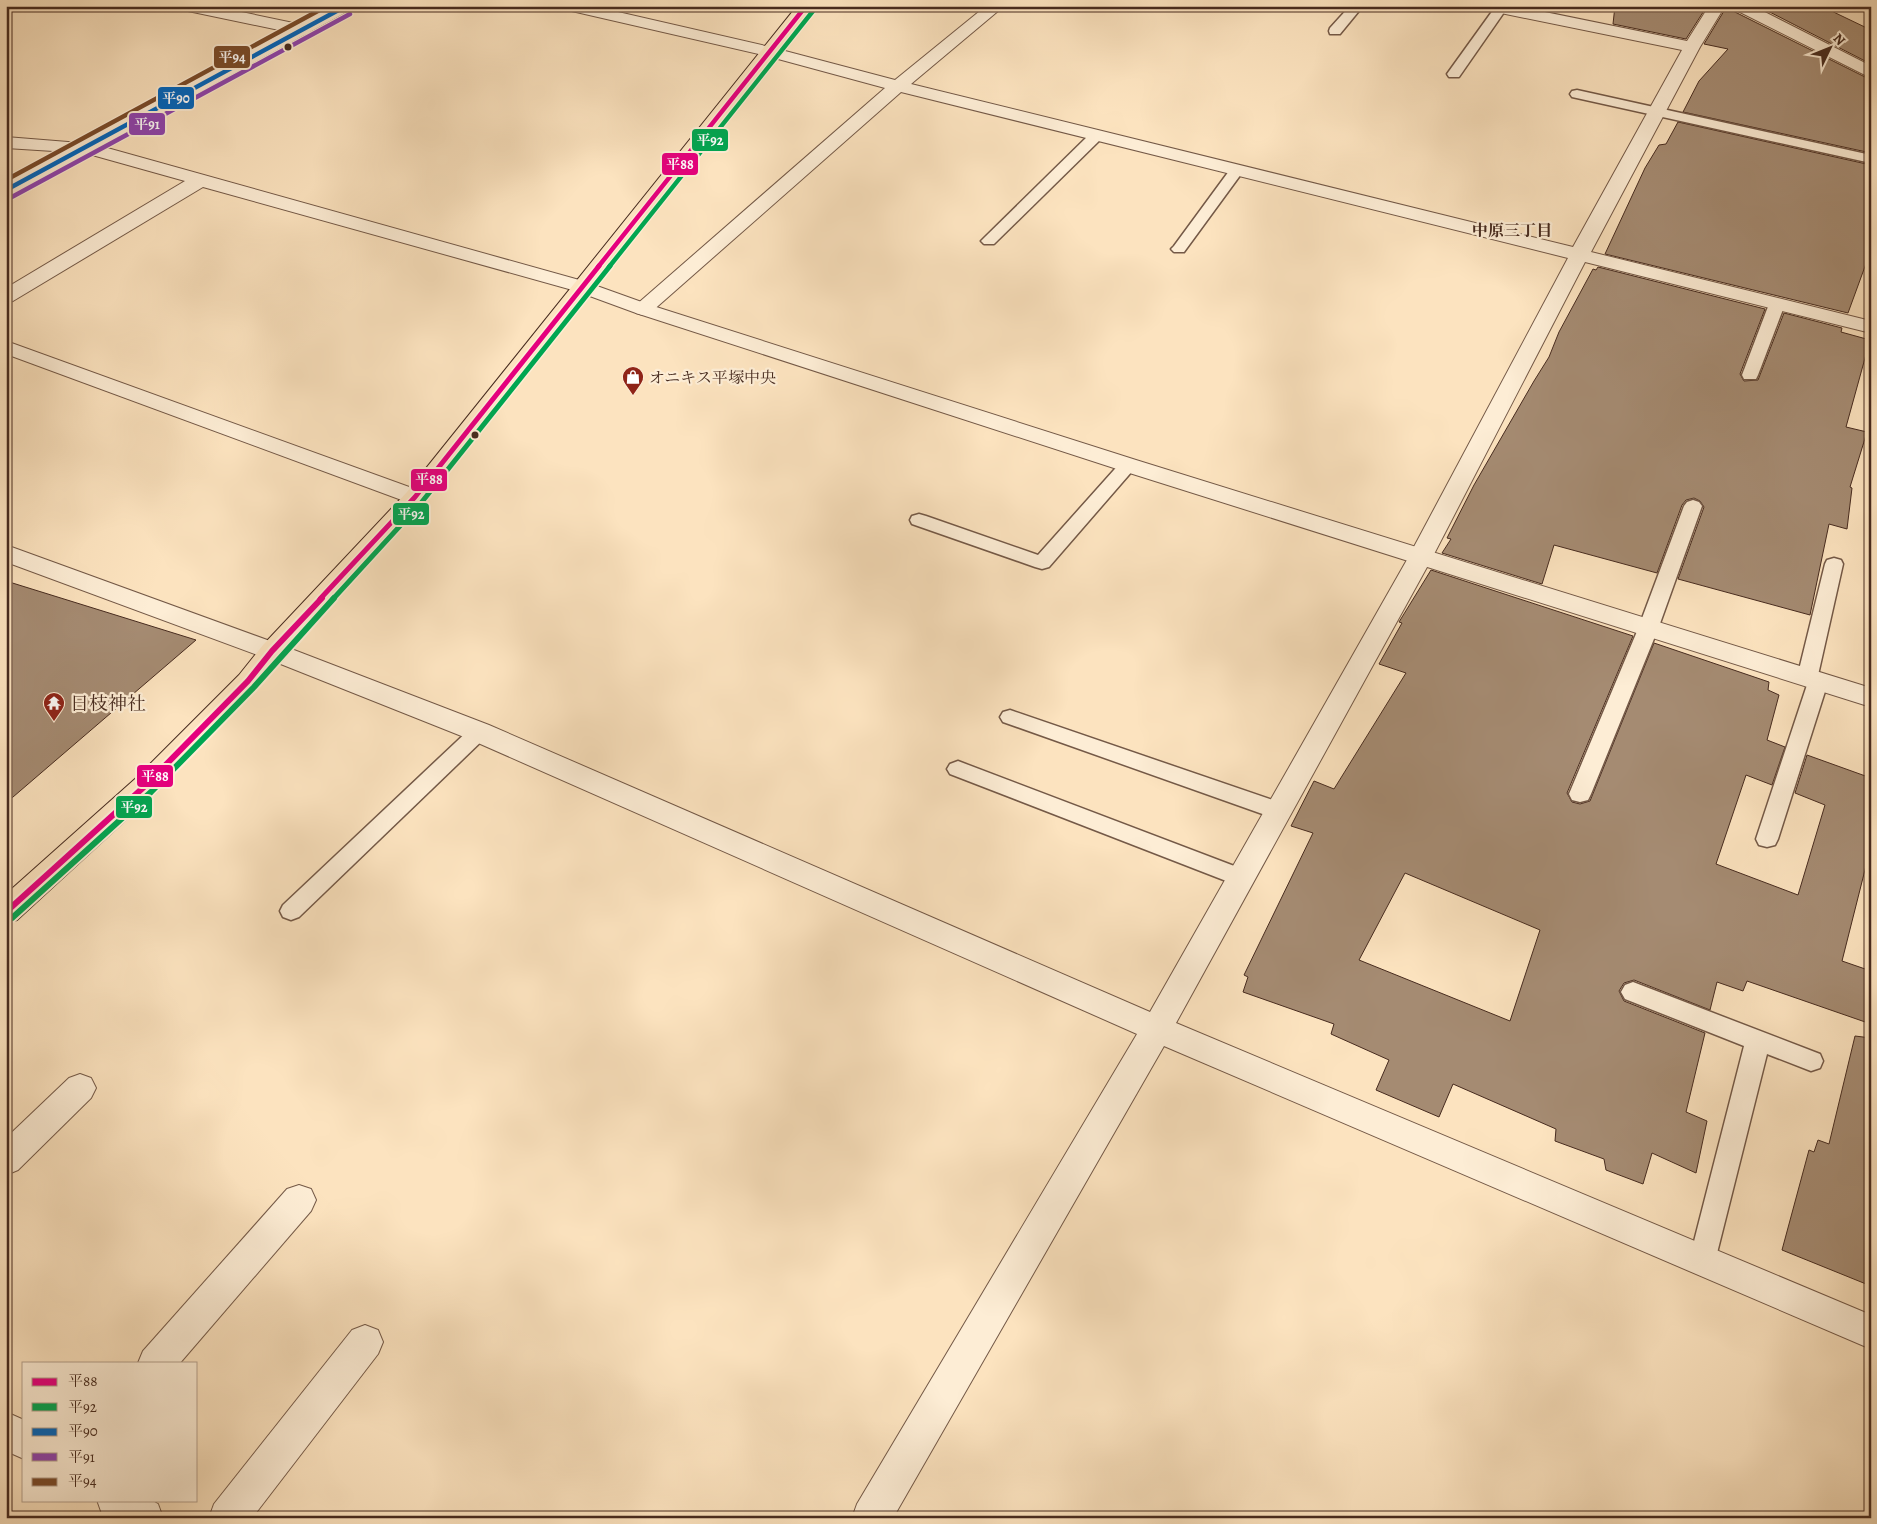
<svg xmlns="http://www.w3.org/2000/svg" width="1877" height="1524" font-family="Alegreya,'Noto Serif JP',serif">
<rect width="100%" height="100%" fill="#fce3bf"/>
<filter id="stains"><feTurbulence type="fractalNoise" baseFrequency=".004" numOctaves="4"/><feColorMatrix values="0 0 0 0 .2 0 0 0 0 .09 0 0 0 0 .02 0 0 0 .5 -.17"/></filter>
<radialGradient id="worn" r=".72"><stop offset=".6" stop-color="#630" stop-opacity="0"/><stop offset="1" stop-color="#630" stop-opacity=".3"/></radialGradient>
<g fill="#a58b72" stroke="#472b1f" fill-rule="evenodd">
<polygon points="1615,6 1707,6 1686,39 1613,24"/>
<polygon points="1727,6 1730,6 1733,11 1871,80 1871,153 1683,112 1699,81 1728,49 1704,44"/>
<polygon points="1758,6 1821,6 1871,30 1871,50 1867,62"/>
<polygon points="1678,122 1871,165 1871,250 1848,313 1605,254 1645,168 1659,145 1666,144"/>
<polygon points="1598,267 1765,309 1740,374 1744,381 1758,380 1784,313 1842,328 1841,332 1870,340 1846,427 1867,432 1850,487 1852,488 1847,529 1829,524 1810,615 1678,579 1704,507 1700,501 1694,498 1686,500 1682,505 1657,573 1554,545 1542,584 1442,553 1451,539 1447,538 1474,485 1534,381 1549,357 1559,332 1593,269 1596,270"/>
<path d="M1431,570L1633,636L1567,793L1572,802L1580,804L1590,801L1654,643L1769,682L1768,690L1779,695L1767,740L1785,747L1772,785L1746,775L1716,864L1798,895L1825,805L1795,793L1807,755L1871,778V846L1842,961L1871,971V1024L1747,981L1743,991L1717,982L1710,1010L1634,980L1624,983L1619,991L1624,1001L1705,1033L1686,1112L1707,1121L1696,1173L1652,1153L1643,1184L1606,1170L1604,1159L1555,1141L1556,1129L1453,1084L1439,1117L1376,1090L1389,1060L1331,1034L1334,1024L1243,992L1248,977L1244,975L1313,833L1291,826L1314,781L1334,789L1406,673L1379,664L1402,623L1399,622ZM1405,873L1540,930L1510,1021L1359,960Z"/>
<polygon points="6,581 196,640 6,803"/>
<polygon points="1855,1036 1871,1038 1871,1286 1782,1250 1809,1150 1814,1152 1818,1140 1829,1144"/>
</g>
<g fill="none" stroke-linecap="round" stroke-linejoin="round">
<g stroke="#745947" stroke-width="3">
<g id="service">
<polygon points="1350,6 1363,6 1340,34 1330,34 1329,31 1330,28"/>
<polygon points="1496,6 1506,6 1507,8 1459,77 1449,77 1447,74"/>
<polygon points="1577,90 1871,155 1871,163 1572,97 1570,94 1572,91"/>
<polygon points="1097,131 1102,132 1104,135 1102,138 994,244 984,244 981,241 984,238 1092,132"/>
<polygon points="1237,166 1242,167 1244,170 1184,252 1174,252 1171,249 1174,246 1232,167"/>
<polygon points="1777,299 1783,301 1785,304 1758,375 1756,379 1744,379 1742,375 1769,304 1771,301"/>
<polygon points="1128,460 1134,461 1137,465 1134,469 1049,567 1042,569 1035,567 912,524 910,520 912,516 919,514 926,516 1038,555 1122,461"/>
<polygon points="1693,500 1699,502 1702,506 1658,629 1591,794 1588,800 1580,802 1572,800 1569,794 1638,629 1684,506 1687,502"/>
<polygon points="1834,558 1841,560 1843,564 1818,675 1825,677 1828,682 1778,839 1775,845 1767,847 1759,845 1756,839 1807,685 1800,683 1797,678 1825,564 1827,560"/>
<polygon points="1010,710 1287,805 1290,811 1287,817 1279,819 1271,817 1003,722 1000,717 1003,712"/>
<polygon points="479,725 486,727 489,732 486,737 299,917 291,920 283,917 280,911 283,905 472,727"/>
<polygon points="958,761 1250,872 1253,878 1250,884 1242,887 1234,884 950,774 947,769 950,764"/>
<polygon points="1633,982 1820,1054 1823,1061 1820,1068 1811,1071 1767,1054 1715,1261 1712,1270 1702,1273 1692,1270 1689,1261 1744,1046 1625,999 1621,992 1625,985"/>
</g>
</g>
<g stroke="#745947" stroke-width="2">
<g id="minor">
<polygon points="180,6 213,6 303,25 309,26 311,30 309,34 303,35 188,11 182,9"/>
<polygon points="561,6 592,6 770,47 895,80 986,6 1004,6 911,84 1573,247 1682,50 1491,11 1485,9 1483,6 1516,6 1687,41 1709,6 1725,6 1700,47 1591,252 1871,321 1871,333 1585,262 1432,558 1176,1023 1871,1315 1871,1349 1164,1046 893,1518 852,1518 857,1504 1137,1034 469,739 263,657 6,562 6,545 281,645 489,725 1150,1012 1408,558 1568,258 901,92 650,313 643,315 636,313 633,309 636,305 885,88 767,56 563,9"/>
<polygon points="1732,6 1753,6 1871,66 1871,78 1734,9"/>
<polygon points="6,137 93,144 590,283 593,287 590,291 583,293 576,291 203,187 13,301 6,303 6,288 185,181 85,153 6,148"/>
<polygon points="6,341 423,492 427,497 423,502 415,504 407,502 6,354"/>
<polygon points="80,1074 91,1078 96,1088 91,1098 18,1170 6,1175 6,1138 69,1078"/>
<polygon points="299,1185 311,1189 316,1200 311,1211 180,1363 138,1363 143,1351 287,1189"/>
<polygon points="365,1325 378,1330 383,1342 378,1354 252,1518 209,1518 214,1504 352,1330"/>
<polygon points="6,1412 24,1420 24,1459 6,1451"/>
<polygon points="97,1500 151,1500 158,1504 163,1518 109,1518 102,1514"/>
</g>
</g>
<g stroke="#745947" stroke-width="2">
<g id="tertiary">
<polygon points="333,6 354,6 352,9 13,194 6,196 6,182"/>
<polygon points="583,281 650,305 1136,460 1871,688 1871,707 1120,470 636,313 576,291 573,287 576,283"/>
</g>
</g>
<g stroke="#472b1f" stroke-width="2">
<polygon id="primary" points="797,6 814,6 423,502 281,657 257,687 155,793 17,920 6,923 6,894 135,779 239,675 263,645 407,492"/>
</g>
<use href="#service" fill="#fdedd5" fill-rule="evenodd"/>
<use href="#minor" fill="#fdedd5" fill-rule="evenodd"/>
<use href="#tertiary" fill="#fdedd5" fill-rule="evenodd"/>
<use href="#primary" fill="#fce3bf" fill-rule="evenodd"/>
<g stroke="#fdedd5" stroke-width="7">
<polyline id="bus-1-far2" points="598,267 806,6"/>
</g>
<g stroke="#fdedd5" stroke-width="8">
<polyline id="bus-1-far1" points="320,599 415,497 599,266"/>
</g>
<g stroke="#fdedd5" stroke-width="10">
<polyline id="bus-1" points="6,912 145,786 248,681 272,651 322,598"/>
</g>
<g stroke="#fdedd5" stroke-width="7">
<polyline id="bus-2-far2" points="609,267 813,11"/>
</g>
<g stroke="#fdedd5" stroke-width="8">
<polyline id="bus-2-far1" points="333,599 421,503 610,266"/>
</g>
<g stroke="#fdedd5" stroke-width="10">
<polyline id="bus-2" points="12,918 151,792 254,687 334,598"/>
</g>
<g stroke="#fdedd5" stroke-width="7">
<polyline id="bus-3" points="6,190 346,6"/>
</g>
<g stroke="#fdedd5" stroke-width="7">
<polyline id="bus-4" points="10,198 350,14"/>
</g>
<g stroke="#fdedd5" stroke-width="7">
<polyline id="bus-5" points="6,180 327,6"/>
</g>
<use href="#bus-1-far2" stroke="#e5007d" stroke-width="4.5"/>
<use href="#bus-1-far1" stroke="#e5007d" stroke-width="5"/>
<use href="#bus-1" stroke="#e5007d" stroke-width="6"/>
<use href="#bus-2-far2" stroke="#00a651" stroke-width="4.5"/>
<use href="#bus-2-far1" stroke="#00a651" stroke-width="5"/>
<use href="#bus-2" stroke="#00a651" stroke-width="6"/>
<use href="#bus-3" stroke="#0065bd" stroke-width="4.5"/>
<use href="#bus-4" stroke="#8e44ad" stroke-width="4.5"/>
<use href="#bus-5" stroke="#7a4b2a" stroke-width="4.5"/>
</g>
<defs>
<g id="shop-pin" transform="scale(1.125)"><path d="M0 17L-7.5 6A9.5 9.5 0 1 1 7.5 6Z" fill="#8f2418" stroke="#fdedd5"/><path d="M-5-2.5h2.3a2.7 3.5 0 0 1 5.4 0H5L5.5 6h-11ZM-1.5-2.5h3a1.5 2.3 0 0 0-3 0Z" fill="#fff"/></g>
<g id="temple-pin" transform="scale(1.125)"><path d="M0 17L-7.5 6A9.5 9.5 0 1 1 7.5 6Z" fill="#8f2418" stroke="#fdedd5"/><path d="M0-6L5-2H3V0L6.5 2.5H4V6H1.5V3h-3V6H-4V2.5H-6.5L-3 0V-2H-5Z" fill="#fff"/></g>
</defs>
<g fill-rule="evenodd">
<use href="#shop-pin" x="633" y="377"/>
<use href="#temple-pin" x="54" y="703"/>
</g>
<g fill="#472b1f" stroke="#fdedd5" stroke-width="2">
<circle cx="288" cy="47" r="4.5"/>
<circle cx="475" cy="435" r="4.5"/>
</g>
<g text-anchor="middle" stroke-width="4.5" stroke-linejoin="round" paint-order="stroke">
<g font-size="16" font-weight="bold" fill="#472b1f" stroke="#fdedd5">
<text x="1512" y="236">中原三丁目</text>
</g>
<g font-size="16" fill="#472b1f" stroke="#fdedd5" text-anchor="start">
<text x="649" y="383">オニキス平塚中央</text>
</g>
<g font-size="19" fill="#472b1f" stroke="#fdedd5" text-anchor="start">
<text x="70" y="710">日枝神社</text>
</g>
</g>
<g stroke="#fdedd5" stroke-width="2">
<rect x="213" y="45" width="38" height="24" rx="5" fill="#7a4b2a"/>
<rect x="157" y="86" width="38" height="24" rx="5" fill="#0065bd"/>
<rect x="128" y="112" width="38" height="24" rx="5" fill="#8e44ad"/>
<rect x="691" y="128" width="38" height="24" rx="5" fill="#00a651"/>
<rect x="661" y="152" width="38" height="24" rx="5" fill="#e5007d"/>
<rect x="410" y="468" width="38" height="24" rx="5" fill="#e5007d"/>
<rect x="392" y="502" width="38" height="24" rx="5" fill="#00a651"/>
<rect x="136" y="764" width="38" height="24" rx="5" fill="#e5007d"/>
<rect x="115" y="795" width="38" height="24" rx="5" fill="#00a651"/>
</g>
<g font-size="14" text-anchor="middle" font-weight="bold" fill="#fff">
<text x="232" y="62">平94</text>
<text x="176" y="103">平90</text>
<text x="147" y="129">平91</text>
<text x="710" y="145">平92</text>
<text x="680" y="169">平88</text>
<text x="429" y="484">平88</text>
<text x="411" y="519">平92</text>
<text x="155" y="781">平88</text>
<text x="134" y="812">平92</text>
</g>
<rect width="1877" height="1524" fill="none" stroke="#fce3bf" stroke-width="25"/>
<rect x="8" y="8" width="1862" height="1509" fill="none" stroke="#472b1f" stroke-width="2.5"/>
<rect x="12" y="12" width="1852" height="1499" fill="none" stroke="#472b1f"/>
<rect x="22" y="1362" width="175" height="140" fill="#fdedd5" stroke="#b49f8c"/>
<rect x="32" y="1378" width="25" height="8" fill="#e5007d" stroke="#b49f8c"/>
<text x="68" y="1386" font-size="15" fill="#472b1f">平88</text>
<rect x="32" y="1403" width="25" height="8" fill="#00a651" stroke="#b49f8c"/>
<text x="68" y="1412" font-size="15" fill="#472b1f">平92</text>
<rect x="32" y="1428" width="25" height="8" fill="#0065bd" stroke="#b49f8c"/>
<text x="68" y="1436" font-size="15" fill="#472b1f">平90</text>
<rect x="32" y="1453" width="25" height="8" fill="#8e44ad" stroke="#b49f8c"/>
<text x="68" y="1462" font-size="15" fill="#472b1f">平91</text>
<rect x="32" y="1478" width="25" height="8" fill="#7a4b2a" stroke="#b49f8c"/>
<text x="68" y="1486" font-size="15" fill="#472b1f">平94</text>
<g transform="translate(1830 48) rotate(47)" stroke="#fdedd5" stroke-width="4" paint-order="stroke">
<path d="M0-4L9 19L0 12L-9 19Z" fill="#472b1f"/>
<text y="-8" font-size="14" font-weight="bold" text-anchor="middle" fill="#472b1f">N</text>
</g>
<rect width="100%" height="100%" filter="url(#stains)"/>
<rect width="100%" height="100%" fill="url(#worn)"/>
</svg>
